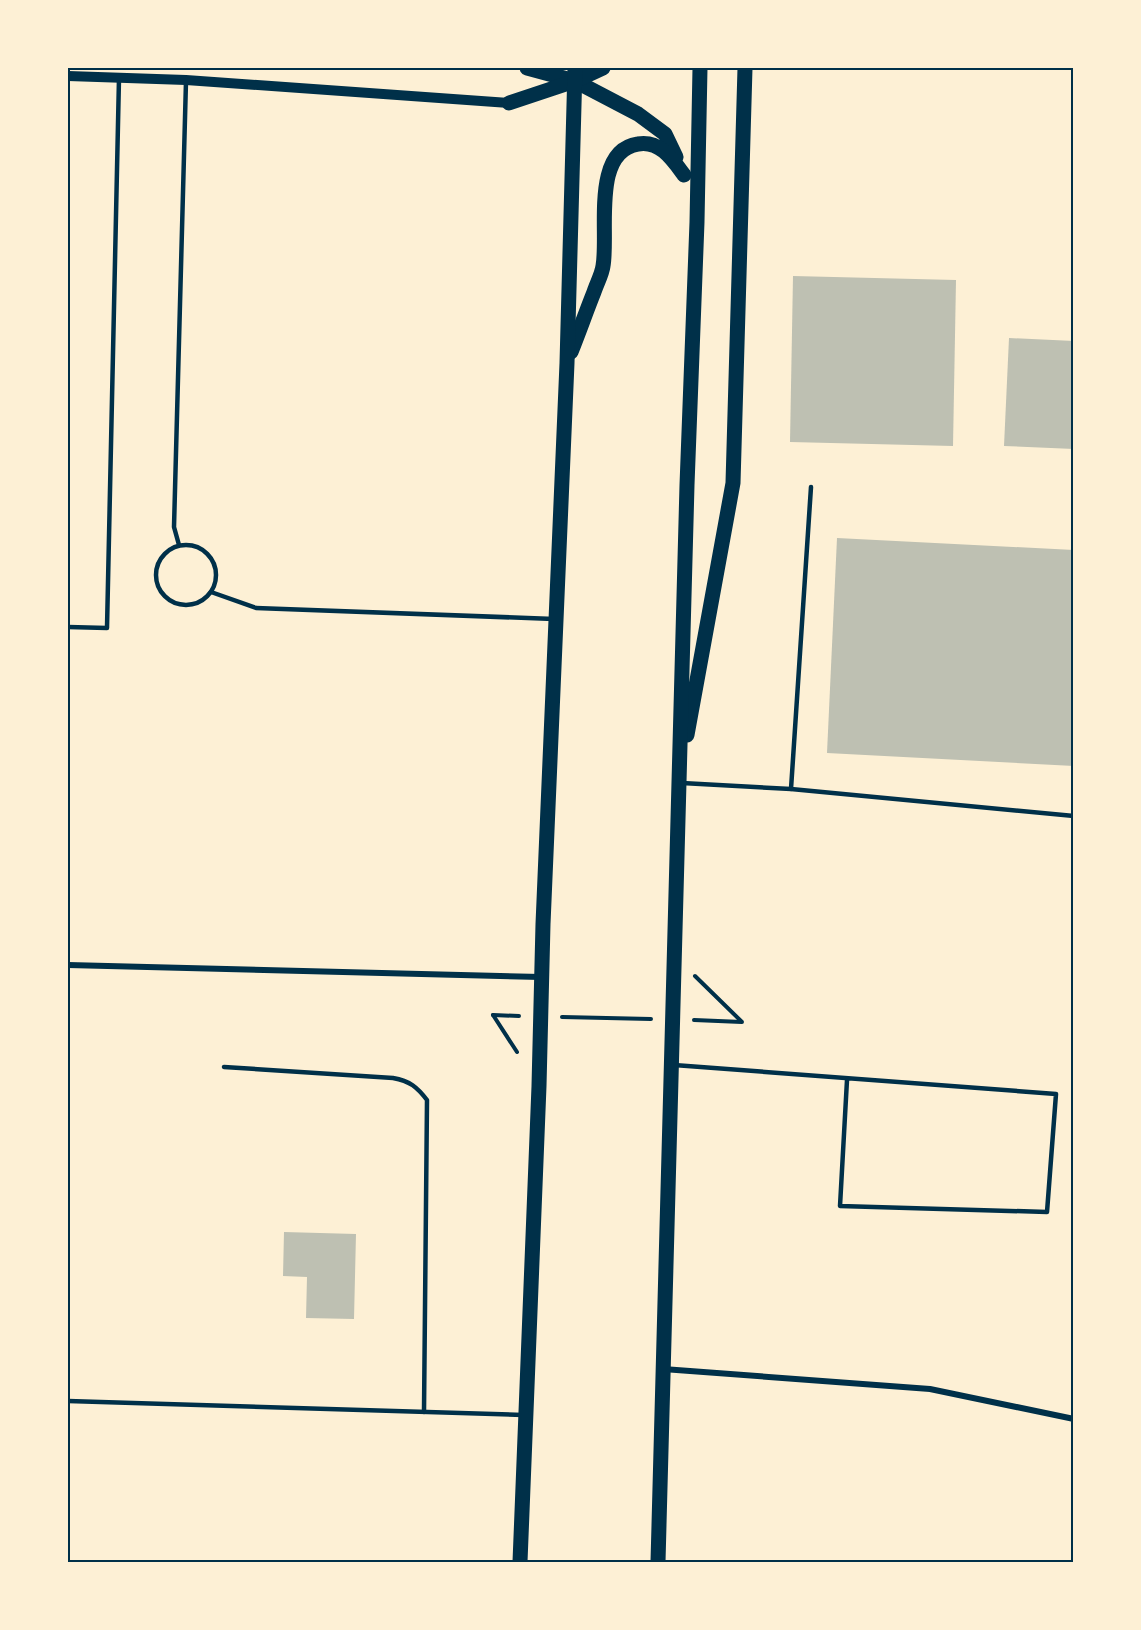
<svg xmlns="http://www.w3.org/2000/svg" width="1141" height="1630" font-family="'Golos Text',sans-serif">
<rect width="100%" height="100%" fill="#fdf0d5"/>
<g fill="#bec0b2">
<polygon points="793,276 956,280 953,446 790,442"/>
<polygon points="1009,338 1074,341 1074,449 1004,446"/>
<polygon points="837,538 1074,550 1074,766 827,753"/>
<polygon points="284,1232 356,1234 354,1319 306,1318 307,1277 283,1276"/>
</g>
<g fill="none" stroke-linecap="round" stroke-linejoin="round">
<g stroke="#003049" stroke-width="4">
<polyline points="695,976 741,1021"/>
<polyline points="493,1015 519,1016"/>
<polyline points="493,1015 517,1052"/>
<polyline points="562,1017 651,1019"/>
<polyline points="694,1020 742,1022"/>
</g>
<g stroke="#003049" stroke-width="4.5">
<circle cx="186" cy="575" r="30"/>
<polyline points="179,545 174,527 186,81"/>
<polyline points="211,592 256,608 554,619"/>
<polyline points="68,627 107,628 119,78"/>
<polyline points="682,783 791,789 1074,816"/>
<polyline points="791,789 811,487"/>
<polyline points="674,1065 1056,1094 1047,1212 840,1206 847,1080"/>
<path d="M224,1067L393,1078C410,1081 417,1087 427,1100L424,1412"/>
<polyline points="68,1401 523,1415"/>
</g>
<g stroke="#003049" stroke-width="6">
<polyline points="68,965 541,977"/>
<polyline points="663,1369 930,1389 1074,1419"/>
</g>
<polyline stroke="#003049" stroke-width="10" points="68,76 186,80 509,103"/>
<g stroke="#003049" stroke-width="15">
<polyline points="527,68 575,81 638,114 665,134 676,157"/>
<polyline points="509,103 575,81 603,68"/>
<path d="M571,352C579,332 586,312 594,292C597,283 602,274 603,266C609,233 591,151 638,144C660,140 673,160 684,175"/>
<polyline points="687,735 733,483 745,68"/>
<polyline points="520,1562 539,1086 543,924 567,363 575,68"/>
<polyline points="658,1562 687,485 697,222 700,68"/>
</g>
</g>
<rect width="1141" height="1630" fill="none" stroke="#fdf0d5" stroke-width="138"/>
<rect x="69" y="69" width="1003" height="1492" fill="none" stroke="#003049" stroke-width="2"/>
</svg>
